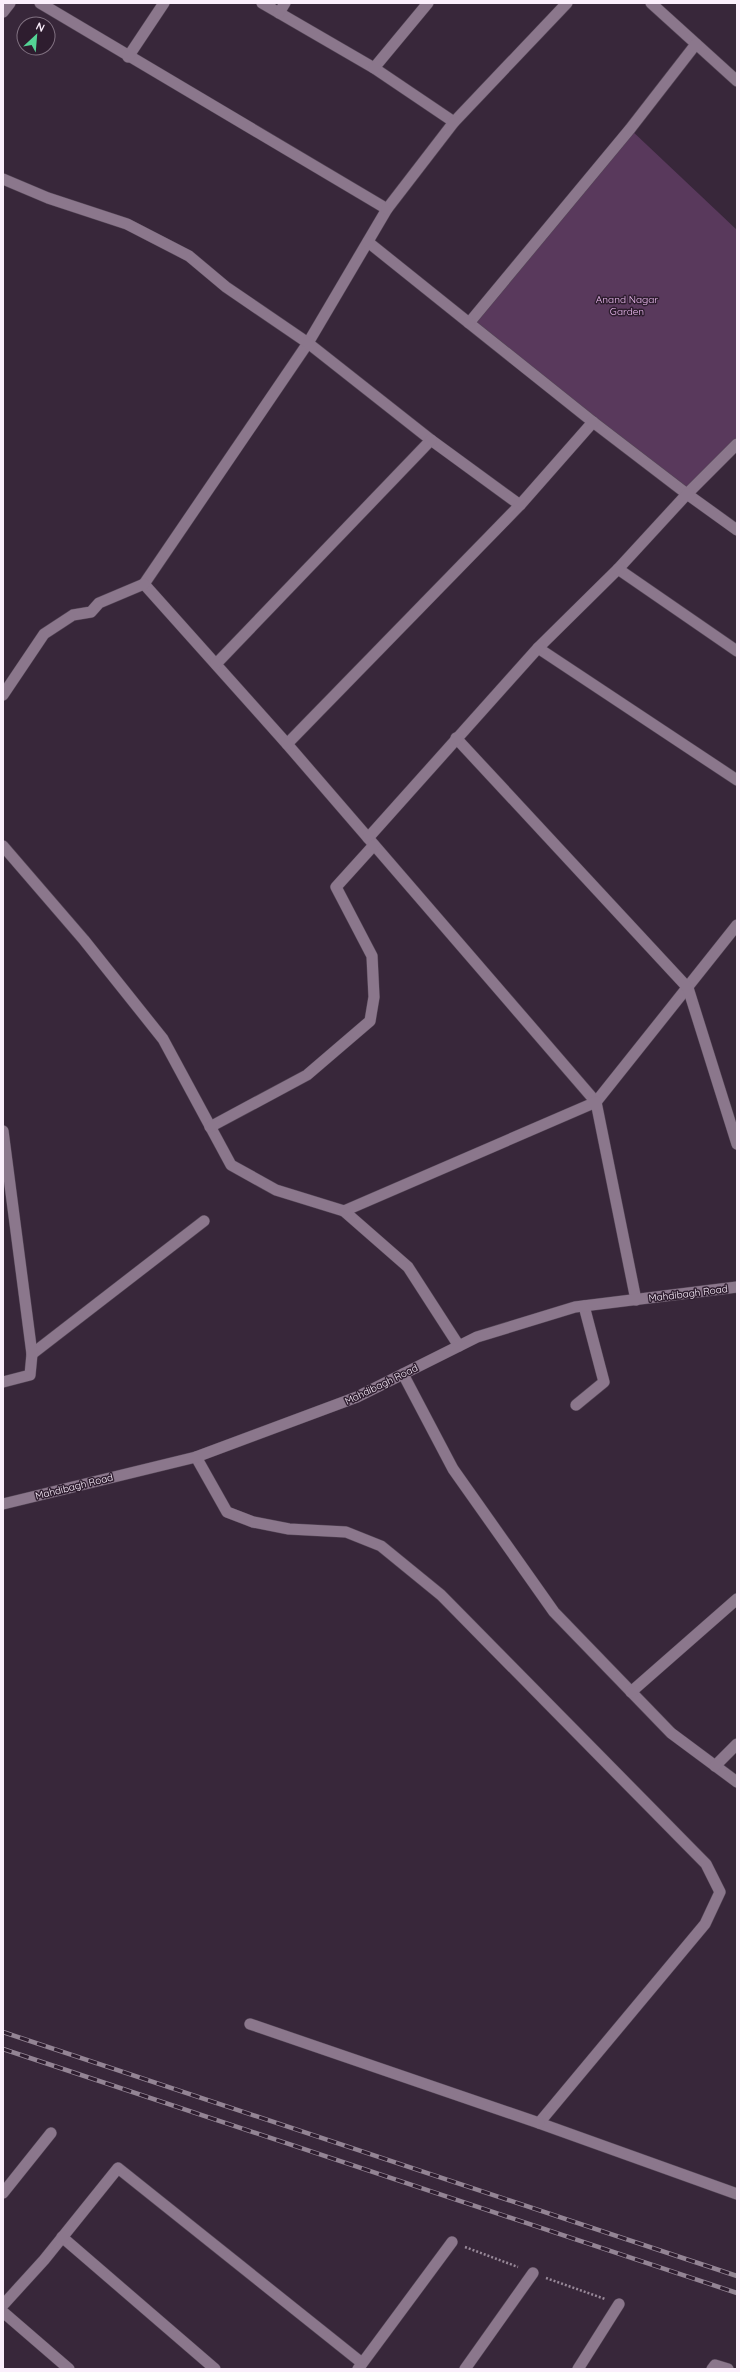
<svg xmlns="http://www.w3.org/2000/svg" width="740" height="2372" font-family="Quicksand,sans-serif">
<rect width="100%" height="100%" fill="#38273a"/>
<polygon fill="#59395c" points="630,129 737,230 737,444 687,494 469,323"/>
<g fill="none" stroke-linecap="round" stroke-linejoin="round">
<g stroke="#544656" stroke-width="12">
<g id="minor">
<polyline points="40,3 387,209 308,343 144,584 287,744 596,1102 737,925"/>
<polyline points="262,3 374,68 454,122"/>
<polyline points="651,3 737,81"/>
<polyline points="279,13 285,3"/>
<polyline points="696,44 630,129 469,323 593,422 687,494 737,444"/>
<polyline points="128,57 164,3"/>
<polyline points="374,68 428,3"/>
<polyline points="3,179 48,198 127,224 189,256 226,287 308,343 431,440 520,505 287,744"/>
<polyline points="387,209 454,122 567,3"/>
<polyline points="368,242 469,323"/>
<polyline points="520,505 593,422"/>
<polyline points="618,569 687,494 737,530"/>
<polyline points="538,648 618,569 737,651"/>
<polyline points="216,664 431,440"/>
<polyline points="3,695 44,634 73,615 91,612 99,603 144,584"/>
<polyline points="456,738 688,988 737,1144"/>
<polyline points="368,838 538,648 737,780"/>
<polyline points="3,846 84,940 163,1039 231,1165 276,1190 344,1211"/>
<polyline points="210,1127 307,1075 370,1021 374,997 372,956 336,887 374,845"/>
<polyline points="459,1346 408,1267 344,1211 596,1102 636,1300"/>
<polyline points="32,1354 204,1221"/>
<polyline points="403,1374 453,1469 554,1612 671,1733 737,1782"/>
<polyline points="3,1382 30,1375 32,1354 3,1131"/>
<polyline points="576,1405 604,1382 584,1306"/>
<polyline points="196,1457 227,1512 253,1522 289,1529 346,1532 381,1546 441,1595 706,1864 720,1892 705,1924 539,2123 737,2194"/>
<polyline points="631,1692 737,1599"/>
<polyline points="715,1766 737,1744"/>
<polyline points="250,2024 539,2123"/>
<polyline points="3,2193 51,2133"/>
<polyline points="62,2237 215,2369"/>
<polyline points="3,2305 44,2260 118,2168 362,2363"/>
<polyline points="3,2312 69,2369"/>
<polyline points="358,2369 452,2242"/>
<polyline points="465,2369 533,2273"/>
<polyline points="578,2369 619,2304"/>
<polyline points="712,2369 715,2365 728,2369"/>
</g>
</g>
<g stroke="#544656" stroke-width="12">
<polyline id="tertiary" points="3,1504 196,1457 357,1397 477,1337 575,1307 737,1287"/>
</g>
<g stroke="#544656" stroke-width="12">
<polyline id="secondary" points="3,12 10,3"/>
</g>
<g stroke="#988999" stroke-width="2.5" stroke-dasharray="2 2" stroke-linecap="butt">
<polyline points="465,2247 518,2267"/>
<polyline points="546,2278 605,2299"/>
</g>
<use href="#minor" stroke="#8b778c" stroke-width="11"/>
<use href="#tertiary" stroke="#8b778c" stroke-width="11"/>
<use href="#secondary" stroke="#8b778c" stroke-width="11"/>
<g stroke="#938494" stroke-width="4.5">
<g id="rail">
<polyline points="3,2032 737,2276"/>
<polyline points="3,2049 737,2293"/>
</g>
</g>
<use href="#rail" stroke="#2e1d2f" stroke-width="3" stroke-dasharray="9" stroke-linecap="butt"/>
</g>
<g text-anchor="middle" stroke-width="3" stroke-linejoin="round" paint-order="stroke">
<g font-size="10" fill="#f0bff4" stroke="#2e1d2f">
<text x="627" y="303">Anand Nagar<tspan x="627" dy="12">Garden</tspan></text>
</g>
<g font-size="10" fill="#fbeffc" stroke="#2e1d2f">
<text transform="translate(688 1293) rotate(-7)" y="4">Mahdibagh Road</text>
<text transform="translate(381 1384) rotate(-26)" y="4">Mahdibagh Road</text>
<text transform="translate(74 1486) rotate(-14)" y="4">Mahdibagh Road</text>
</g>
</g>
<rect width="740" height="2372" fill="none" stroke="#fbeffc" stroke-width="8"/>
<g transform="translate(36 36) rotate(26)"><circle r="19" fill="#2e1d2f" stroke="#807181"/>
<path d="M0-3L7 15L0 10L-7 15Z" fill="#54d395"/>
<text y="-6" font-size="11" font-weight="bold" text-anchor="middle" fill="#fbeffc">N</text>
</g>
</svg>
